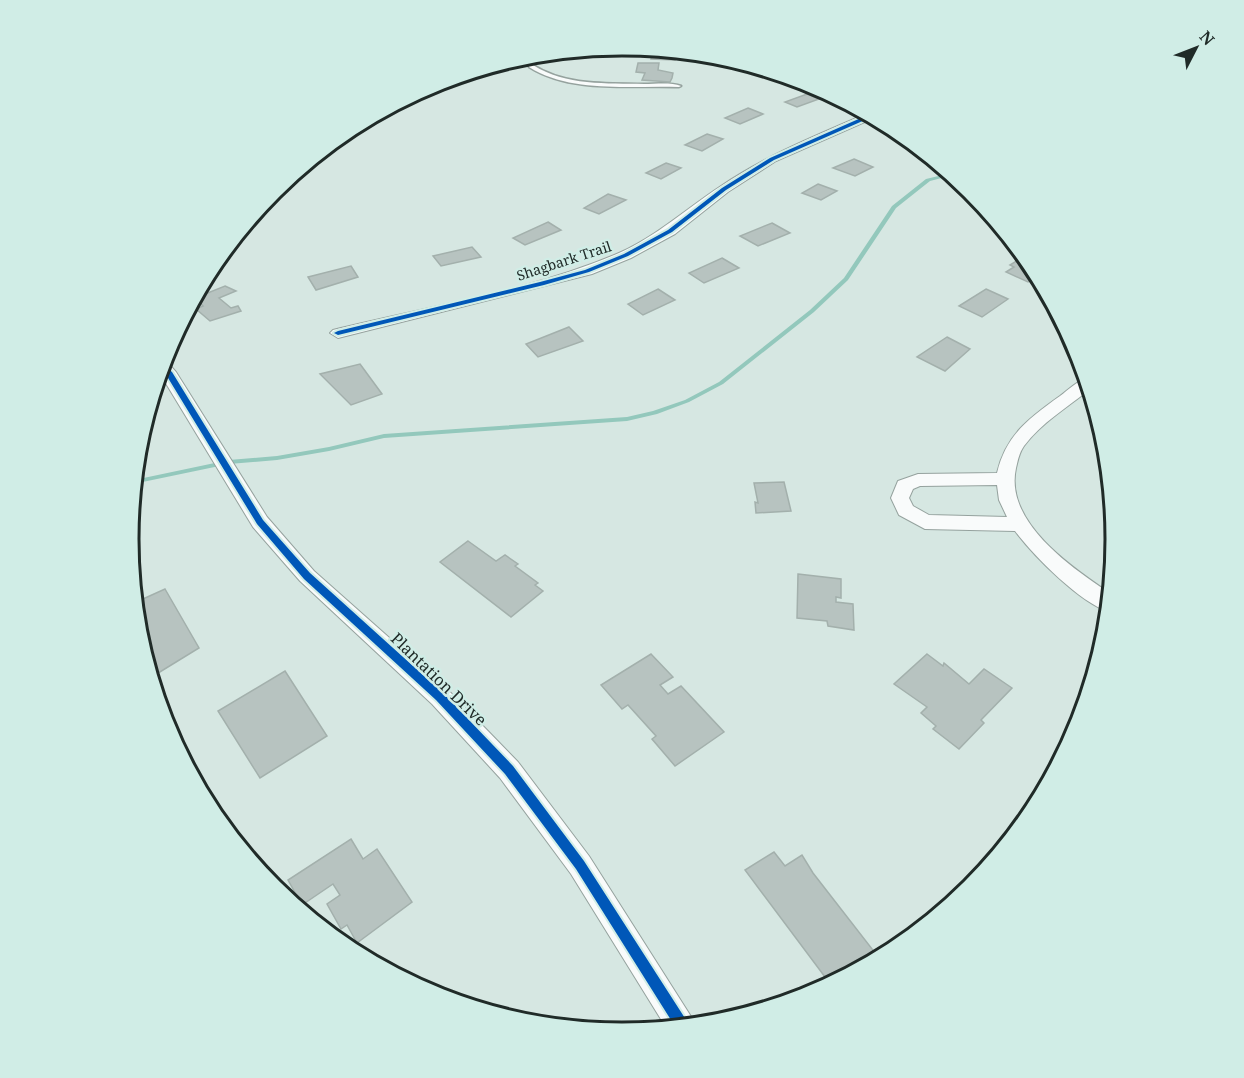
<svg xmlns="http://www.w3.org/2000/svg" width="1244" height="1078" font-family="'Noto Serif',serif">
<rect width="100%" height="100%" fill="#d6e7e2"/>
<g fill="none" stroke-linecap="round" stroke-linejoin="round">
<polygon fill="#93c8bc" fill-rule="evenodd" points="951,173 953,175 930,181 896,208 848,280 814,312 723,384 689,402 657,414 627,421 384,438 329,451 277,460 229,464 133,484 134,480 229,460 277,456 329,447 384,434 627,417 653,411 685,400 719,382 810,310 844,278 892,206 926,179"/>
</g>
<g fill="#b7c3c0" stroke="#a3b0ac" stroke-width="1.5">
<polygon points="654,48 682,51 682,54 676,54 675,60 651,59"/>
<polygon points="638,63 659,63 658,70 673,73 672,78 670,82 642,80 645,73 636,72"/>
<polygon points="807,94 819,99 797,107 785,102"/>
<polygon points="748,108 763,114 740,124 725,118"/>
<polygon points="365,119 369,125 345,130 348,128"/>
<polygon points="707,134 723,139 702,151 685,145"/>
<polygon points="854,159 873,167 855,176 833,168"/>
<polygon points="666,163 681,168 661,179 646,173"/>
<polygon points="818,184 837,191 821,200 802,193"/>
<polygon points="608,194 626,200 599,214 584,208"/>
<polygon points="548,222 561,230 525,245 513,238"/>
<polygon points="772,223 790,233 758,246 740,236"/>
<polygon points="472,247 481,257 441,266 433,256"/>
<polygon points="722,258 739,268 704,283 689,273"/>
<polygon points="1020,259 1027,262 1029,260 1039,276 1028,282 1006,272 1014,267 1010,265"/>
<polygon points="351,266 358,277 316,290 308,277"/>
<polygon points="225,286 236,291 219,298 231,308 238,306 241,311 210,321 196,309 203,306 195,298"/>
<polygon points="658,289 675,300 643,315 628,304"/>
<polygon points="986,289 1008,299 982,317 959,306"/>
<polygon points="569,327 583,341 538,357 526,344"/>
<polygon points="947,337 970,349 945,371 917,357"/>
<polygon points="360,364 382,394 351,405 320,374"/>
<polygon points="784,482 791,511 756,513 755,502 758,503 754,483"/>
<polygon points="468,541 496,561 505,555 518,564 515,566 538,583 535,585 543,591 511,617 440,562"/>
<polygon points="798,574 841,579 841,598 836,597 836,602 853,604 854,630 828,626 827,621 797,618"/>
<polygon points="165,589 199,648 150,678 137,635 134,603"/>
<polygon points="651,654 673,677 660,685 668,694 681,686 724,732 675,766 652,739 656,736 628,705 622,709 601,685"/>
<polygon points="927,654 943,666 944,663 969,684 984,669 1012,688 981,720 984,723 959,749 933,729 936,726 921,713 927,707 894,684"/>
<polygon points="285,671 327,736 260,778 218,711"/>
<polygon points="351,839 363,859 377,849 412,902 357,943 347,925 341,929 327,904 340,895 333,884 302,905 288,880"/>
<polygon points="774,852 785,866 802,855 813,873 876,954 846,977 831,985 745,870"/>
</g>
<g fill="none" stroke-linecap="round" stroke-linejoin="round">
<g stroke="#95a29e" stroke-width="3">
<path id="lane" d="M529,54H533V65C566,86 607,83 644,84C656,84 671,82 681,86L679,87C630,85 572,94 529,67V62L498,63L506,60H529Z"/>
</g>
<g stroke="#95a29e" stroke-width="2">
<g id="street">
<path d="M868,113L876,117L776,161L728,192L675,234L631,258L592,274L338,338L330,333L333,330C425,307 531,291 619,253C657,236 686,209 721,186C767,155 817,135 868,113Z"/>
<polygon points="162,361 167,362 176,372 267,517 314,571 448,690 518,762 589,856 697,1026 667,1029 571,874 500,778 432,704 300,581 253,527 159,372"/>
<path d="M1087,378L1090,389C1068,407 1041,423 1024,446C1019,453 1018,460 1016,468C1004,522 1072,568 1111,594L1109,612C1079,602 1034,556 1015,531L925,529L899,515L891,498L898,481L918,474L997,473C1006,435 1029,418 1060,396C1068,390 1077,381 1087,378ZM997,485L999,500L1007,517L929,515L913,506L909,498L913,489L920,486Z"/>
</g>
</g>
<use href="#lane" fill="#f9fbfb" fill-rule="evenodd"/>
<use href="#street" fill="#f9fbfb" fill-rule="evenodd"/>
<g stroke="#d0ede6" stroke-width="4">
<g id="cycleway">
<polygon points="870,114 874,116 774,160 726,190 672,232 628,256 589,272 544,285 338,335 334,333 338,331 540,282 585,270 624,254 668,230 722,188 770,158"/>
<polygon points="162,363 172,372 263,520 310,573 444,694 513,766 584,861 690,1026 676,1028 576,869 505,774 436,700 304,579 257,524 165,373 160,368"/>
</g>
</g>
<use href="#cycleway" fill="#0057b8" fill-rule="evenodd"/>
</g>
<g text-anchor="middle" stroke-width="5" stroke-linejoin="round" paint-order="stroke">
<g font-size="14" fill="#202b28" stroke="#d0ede6">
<text transform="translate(564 261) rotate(-18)" y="5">Shagbark Trail</text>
</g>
<g font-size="16" fill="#202b28" stroke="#d0ede6">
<text transform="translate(439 679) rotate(44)" y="6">Plantation Drive</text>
</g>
</g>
<path d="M0 0H1244V1078H0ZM139 539a483 483 0 1 1 966 0a483 483 0 1 1-966 0Z" fill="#d0ede6" fill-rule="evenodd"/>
<path fill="none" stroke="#202b28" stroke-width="3" d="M139 539a483 483 0 1 1 966 0a483 483 0 1 1-966 0Z"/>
<g transform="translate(1196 48) rotate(48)" stroke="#d0ede6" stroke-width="4.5" paint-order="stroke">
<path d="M0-4.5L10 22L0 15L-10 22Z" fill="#202b28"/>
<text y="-9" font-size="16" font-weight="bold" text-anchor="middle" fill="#202b28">N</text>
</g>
</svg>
